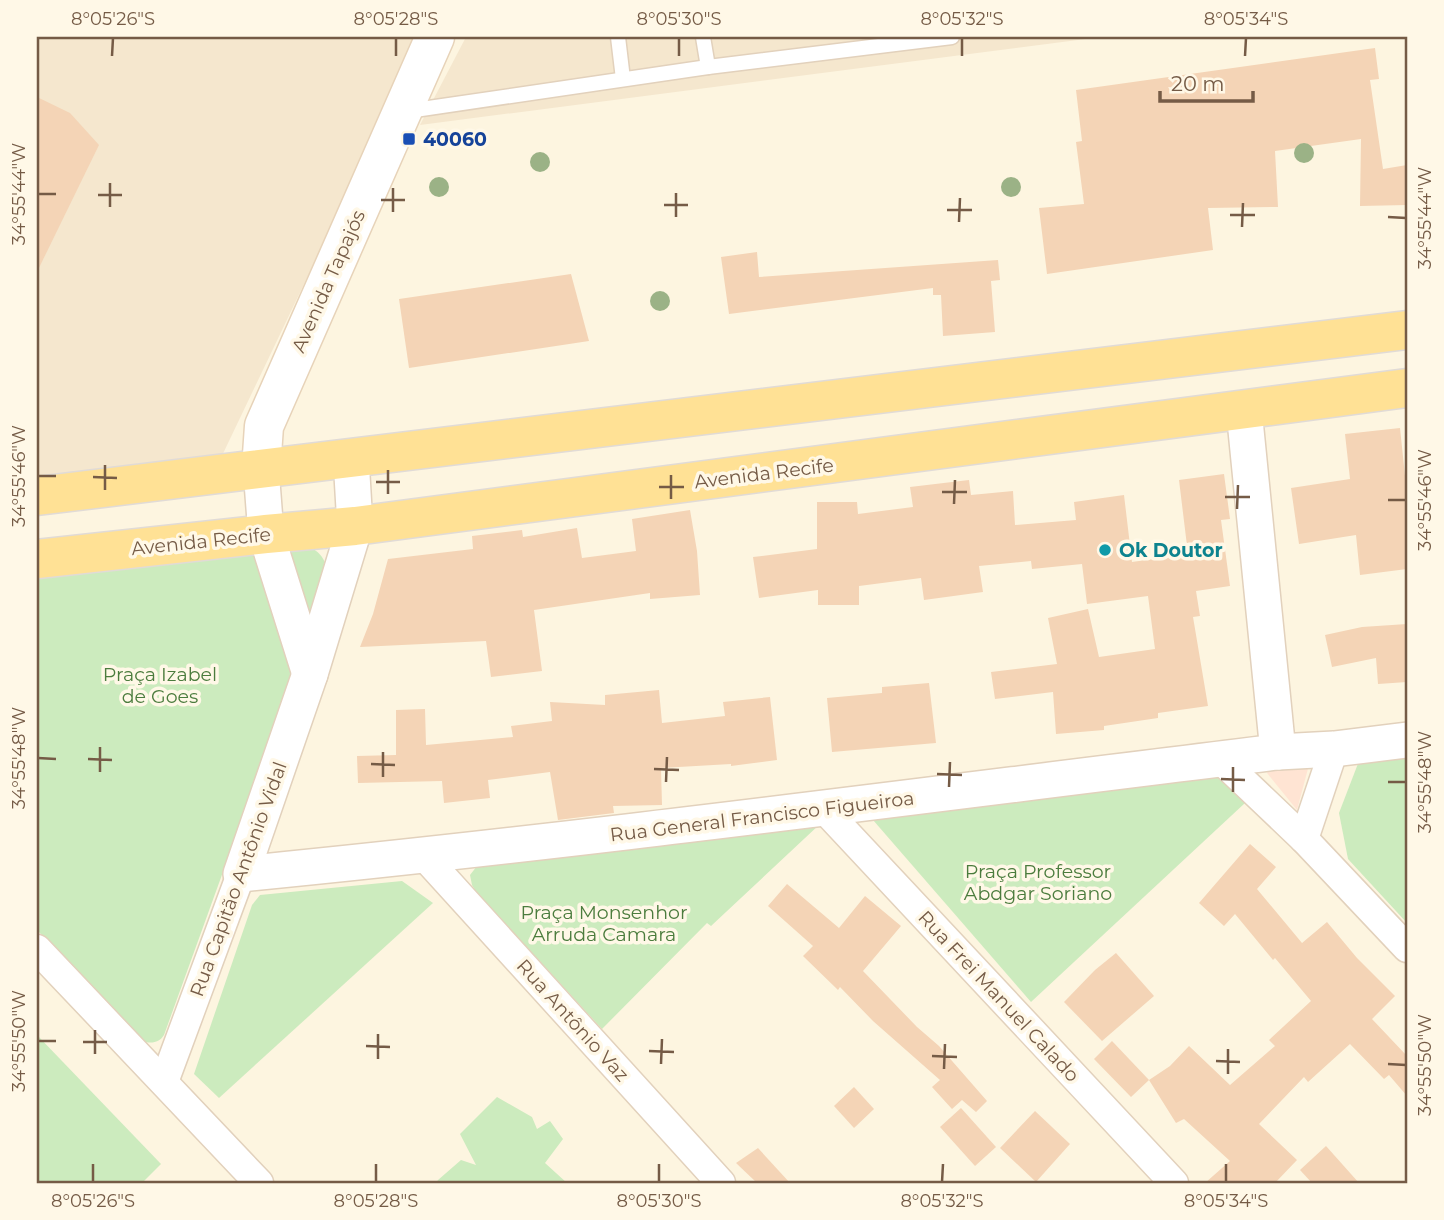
<svg xmlns="http://www.w3.org/2000/svg" width="1444" height="1220" font-family="Montserrat,sans-serif">
<rect width="100%" height="100%" fill="#fdf5e0"/>
<g fill="#f5e7ce">
<polygon points="37,37 422,37 219,462 37,485"/>
<polygon points="466,37 1101,37 420,125"/>
</g>
<polygon fill="#ffe4d3" points="1310,761 1297,810 1267,773 1271,766"/>
<g fill="#ccebbe">
<path d="M307,546C321,552 325,559 328,573L274,731L164,1035C159,1043 151,1044 142,1041L37,930V577Z"/>
<polygon points="1407,755 1407,923 1348,859 1339,813 1359,761"/>
<polygon points="1223,771 1245,803 1031,1002 873,820"/>
<polygon points="820,824 711,926 707,923 602,1029 476,892 472,885 470,875 477,866"/>
<polygon points="402,881 433,903 219,1098 194,1074 252,905 260,895"/>
<polygon points="37,1035 161,1164 142,1183 37,1183"/>
<polygon points="497,1097 532,1117 537,1129 550,1121 563,1139 545,1163 567,1183 491,1183 488,1181 486,1183 436,1183 438,1180 461,1160 476,1165 460,1134"/>
</g>
<g fill="#f4d4b6">
<polygon points="1375,48 1379,79 1370,80 1383,169 1407,165 1407,205 1360,206 1361,139 1275,151 1278,207 1208,208 1213,250 1047,274 1039,208 1084,204 1076,142 1082,141 1076,90"/>
<polygon points="37,97 70,113 99,145 37,272"/>
<polygon points="757,252 759,277 998,260 1000,280 991,281 995,332 943,336 941,295 933,295 933,288 729,314 721,257"/>
<polygon points="571,274 589,341 409,368 399,299"/>
<polygon points="1400,428 1407,495 1407,569 1360,575 1356,535 1299,544 1291,488 1350,479 1345,434"/>
<polygon points="1224,474 1230,519 1221,520 1230,586 1196,591 1200,616 1193,617 1208,706 1158,713 1158,718 1104,726 1104,730 1056,734 1053,692 995,699 991,672 1057,664 1048,618 1088,609 1099,657 1155,649 1148,596 1087,604 1082,564 1032,569 1031,561 979,566 983,592 924,600 921,578 859,586 859,605 818,605 818,590 759,598 753,557 817,549 817,502 857,502 858,514 913,507 910,487 969,480 971,495 1013,491 1015,525 1076,520 1074,502 1124,495 1132,562 1188,554 1179,480"/>
<polygon points="690,510 697,551 700,595 650,599 650,593 534,610 542,671 491,677 486,641 360,647 373,614 388,559 473,549 472,536 522,530 523,537 577,528 582,558 636,551 632,519"/>
<polygon points="1407,624 1407,682 1378,684 1376,658 1332,667 1325,635 1362,627"/>
<polygon points="929,683 936,743 832,752 827,698 882,693 882,687"/>
<polygon points="659,690 662,723 725,716 723,702 770,697 777,760 731,766 731,764 661,768 662,805 613,806 614,813 558,820 550,772 488,780 490,798 444,803 442,781 358,783 357,756 396,755 396,710 425,709 426,745 513,737 511,726 552,721 550,702 605,705 605,695"/>
<polygon points="1250,844 1276,867 1257,889 1302,943 1327,922 1357,958 1395,996 1372,1019 1407,1056 1407,1096 1389,1075 1384,1079 1350,1044 1308,1082 1304,1077 1259,1124 1297,1160 1275,1183 1205,1183 1230,1161 1184,1119 1176,1123 1149,1080 1170,1066 1189,1046 1230,1085 1275,1046 1269,1040 1311,1001 1275,958 1273,960 1235,914 1224,926 1199,903"/>
<polygon points="787,884 839,928 865,896 901,926 863,971 917,1027 939,1046 987,1101 976,1112 962,1100 952,1109 932,1087 940,1080 873,1021 840,987 838,990 803,956 813,946 768,906"/>
<polygon points="1116,953 1154,996 1102,1041 1064,1002 1095,970"/>
<polygon points="1112,1041 1149,1080 1131,1097 1094,1059"/>
<polygon points="854,1087 874,1109 854,1128 834,1106"/>
<polygon points="961,1108 996,1147 975,1166 940,1127"/>
<polygon points="1035,1111 1070,1144 1036,1182 1000,1148"/>
<polygon points="1326,1146 1359,1183 1312,1183 1300,1170"/>
<polygon points="758,1148 790,1183 757,1183 736,1163"/>
</g>
<g fill="none" stroke-linecap="round" stroke-linejoin="round">
<g stroke="#e2d1bc" stroke-width="17">
<g id="service">
<polyline points="618,37 623,79"/>
<polyline points="703,37 708,67"/>
<polyline points="408,111 708,67 952,37"/>
</g>
</g>
<g stroke="#e2d1bc" stroke-width="31">
<g id="minor">
<polyline points="1220,759 1304,839 1407,948"/>
<polyline points="824,809 1174,1183"/>
<polyline points="1304,839 1334,749"/>
<polyline points="424,856 721,1183"/>
<polyline points="37,949 259,1183"/>
<polyline points="164,1082 241,874"/>
</g>
</g>
<g stroke="#e2d1bc" stroke-width="38">
<g id="tertiary">
<polyline points="1244,410 1278,752"/>
<path d="M351,458L355,526L310,674L241,874C588,840 932,794 1278,752L1334,749L1407,740"/>
<polyline points="261,469 266,534 310,674"/>
</g>
</g>
<g stroke="#e7d3b9" stroke-width="41">
<polyline id="secondary" points="261,469 264,426 435,37"/>
</g>
<g stroke="#e1dbd6" stroke-width="41">
<g id="primary">
<polyline points="37,496 1407,330"/>
<polyline points="37,559 266,534 355,526 1407,388"/>
</g>
</g>
<use href="#service" stroke="#fff" stroke-width="14"/>
<use href="#minor" stroke="#fff" stroke-width="28"/>
<use href="#tertiary" stroke="#fff" stroke-width="35"/>
<use href="#secondary" stroke="#fff" stroke-width="38"/>
<use href="#primary" stroke="#ffe195" stroke-width="38"/>
</g>
<g fill="#9bb286">
<circle cx="1304" cy="153" r="10"/>
<circle cx="540" cy="162" r="10"/>
<circle cx="439" cy="187" r="10"/>
<circle cx="1011" cy="187" r="10"/>
<circle cx="660" cy="301" r="10"/>
</g>
<path fill="none" stroke="#755b46" stroke-width="2.5" d="M112,56L113,38M396,56V38M679,56V38M962,56V38M1245,56L1246,38M38,194H56M98,195H122M381,200H405M664,205H688M110,207V183M947,210H972M393,212V188M1230,215H1255M676,217V193M1388,217L1406,218M959,222L960,198M1242,227L1243,203M38,476H56M93,477L117,478M376,482H400M659,487H684M105,490V465M942,492H967M388,494V470M1225,497H1250M671,499V475M1388,500H1406M954,504L955,480M1237,509L1238,485M38,758L56,759M88,759L112,760M371,764L395,765M654,769L679,770M100,772V747M937,774L962,775M383,777V752M1221,779L1245,780M666,782L667,757M1388,782H1406M949,787L950,762M1233,792V767M38,1041H56M83,1042H107M366,1046L390,1047M649,1051L674,1052M95,1054V1030M932,1056L957,1057M378,1059V1034M1216,1061L1240,1062M661,1064L662,1039M1388,1064L1406,1065M944,1069L945,1044M1228,1074V1049M93,1182V1164M376,1182V1164M659,1182V1164M942,1182L943,1164M1226,1182V1164"/>
<rect fill="#1a4fb4" stroke="#fff8e7" stroke-width="2.5" x="402" y="132" width="14" height="14" rx="3.5"/>
<circle fill="#0f9aa8" stroke="#fff8e7" stroke-width="2.5" cx="1105" cy="550" r="7"/>
<g text-anchor="middle" stroke-width="7" stroke-linejoin="round" paint-order="stroke">
<g font-size="19" font-weight="bold" fill="#164399" stroke="#fff8e7" text-anchor="start">
<text x="423" y="146">40060</text>
</g>
<g font-size="19" fill="#755b46" stroke="#fff8e7">
<text transform="translate(328 281) rotate(-66)" y="7">Avenida Tapajós</text>
<text transform="translate(764 473) rotate(-7)" y="7">Avenida Recife</text>
<text transform="translate(201 541) rotate(-6)" y="7">Avenida Recife</text>
<text transform="translate(762 816) rotate(-7)" y="7">Rua General Francisco Figueiroa</text>
<text transform="translate(238 879) rotate(-70)" y="7">Rua Capitão Antônio Vidal</text>
<text transform="translate(999 996) rotate(47)" y="7">Rua Frei Manuel Calado</text>
<text transform="translate(573 1020) rotate(48)" y="7">Rua Antônio Vaz</text>
</g>
<g font-size="19" font-weight="bold" fill="#0d838f" stroke="#fff8e7" text-anchor="start">
<text x="1119" y="557">Ok Doutor</text>
</g>
<g font-size="19" fill="#4b7c3d" stroke="#fff8e7">
<text x="160" y="681">Praça Izabel<tspan x="160" dy="22">de Goes</tspan></text>
<text x="1038" y="878">Praça Professor<tspan x="1038" dy="22">Abdgar Soriano</tspan></text>
<text x="604" y="919">Praça Monsenhor<tspan x="604" dy="22">Arruda Camara</tspan></text>
</g>
</g>
<rect width="1444" height="1220" fill="none" stroke="#fff8e7" stroke-width="77"/>
<path d="M1160 91v10h93v-10" fill="none" stroke="#755b46" stroke-width="3.5"/>
<text x="1171" y="91" font-size="21" fill="#755b46" stroke="#fff8e7" stroke-width="5" paint-order="stroke">20 m</text>
<rect x="38" y="38" width="1368" height="1144" fill="none" stroke="#755b46" stroke-width="2.5"/>
<g font-size="18" text-anchor="middle" fill="#755b46">
<text x="113" y="25">8°05'26"S</text>
<text x="396" y="25">8°05'28"S</text>
<text x="679" y="25">8°05'30"S</text>
<text x="962" y="25">8°05'32"S</text>
<text x="1246" y="25">8°05'34"S</text>
<text transform="translate(19 194) rotate(-90)" y="6">34°55'44"W</text>
<text transform="translate(1425 218) rotate(-90)" y="6">34°55'44"W</text>
<text transform="translate(19 476) rotate(-90)" y="6">34°55'46"W</text>
<text transform="translate(1425 500) rotate(-90)" y="6">34°55'46"W</text>
<text transform="translate(19 758) rotate(-90)" y="6">34°55'48"W</text>
<text transform="translate(1425 782) rotate(-90)" y="6">34°55'48"W</text>
<text transform="translate(19 1041) rotate(-90)" y="6">34°55'50"W</text>
<text transform="translate(1425 1065) rotate(-90)" y="6">34°55'50"W</text>
<text x="93" y="1207">8°05'26"S</text>
<text x="376" y="1207">8°05'28"S</text>
<text x="659" y="1207">8°05'30"S</text>
<text x="942" y="1207">8°05'32"S</text>
<text x="1226" y="1207">8°05'34"S</text>
</g>
</svg>
